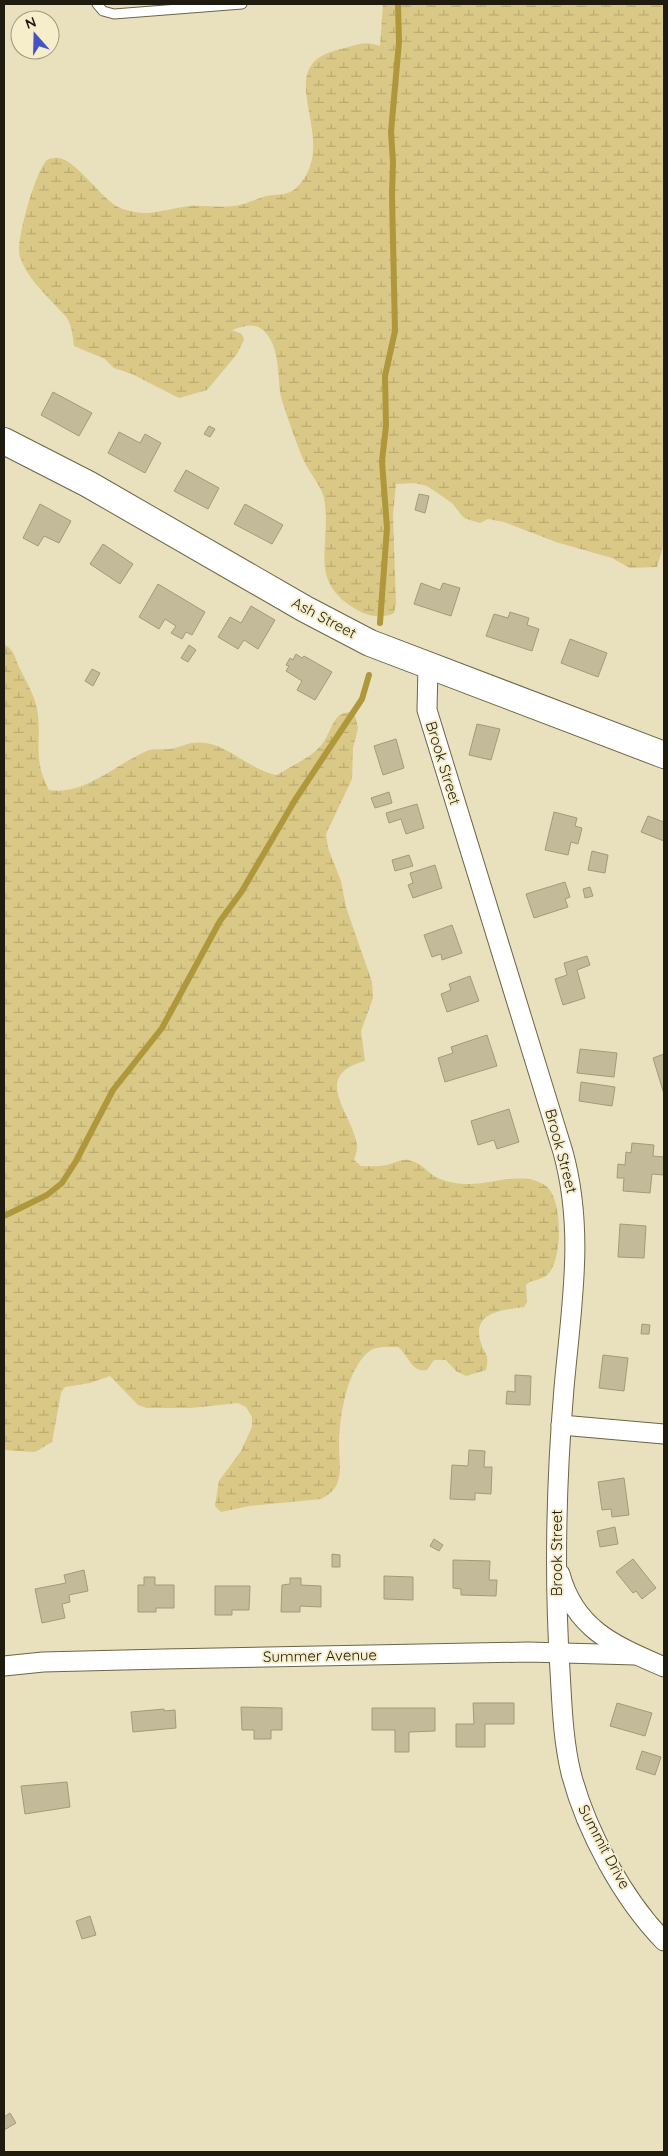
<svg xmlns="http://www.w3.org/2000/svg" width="668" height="2156" font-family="Quicksand,sans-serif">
<defs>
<pattern id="wetland-marsh" width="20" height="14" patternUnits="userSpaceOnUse" patternTransform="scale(1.25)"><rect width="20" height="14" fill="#d9c886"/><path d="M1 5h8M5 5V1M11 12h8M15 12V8" fill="none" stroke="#baab72"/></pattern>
</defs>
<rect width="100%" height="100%" fill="#e9e0be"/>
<g fill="url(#wetland-marsh)">
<path d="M383,4H664V545L657,567L630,568L612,558L556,542L504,522L488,519L480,523L473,521L464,518L452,503L427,486L414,483L396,484L393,515L396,604L394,613C385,618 371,617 361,612C304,582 333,547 324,498C321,486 312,476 306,465C299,451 285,411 281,397C277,376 281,348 264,331C255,322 244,326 232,330L242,334L244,340L237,354L207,390L179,398L132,374L114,368L105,359L74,346C73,338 72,327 68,320C66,315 59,310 56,306C42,291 27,277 20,257C15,242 36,170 47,160C50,158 54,158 58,158C74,158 101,198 118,207C127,211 138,213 148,213C161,212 175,208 189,206C204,205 219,208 234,206C246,205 255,199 266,196C277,194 286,196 295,189C347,141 263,66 341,49C358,45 363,40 380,46Z"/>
<path d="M4,644C14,650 14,655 18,665C26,682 36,696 38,715C41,746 33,760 49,790C84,796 116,764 147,751C154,748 163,750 170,749C178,748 185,744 192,743C225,738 246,770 277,775C292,765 312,758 323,743C332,731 332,713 350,712L355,716L358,728L353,748L352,779L326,834L328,848L341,881L346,907L372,982L373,998L361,1031L365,1061C310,1076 352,1112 357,1145C358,1150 355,1156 354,1160L361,1166C369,1166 379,1167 387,1165C395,1163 401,1159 409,1160C423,1163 427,1173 438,1178C447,1182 457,1184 467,1184C492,1185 523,1170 546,1186C563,1198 563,1262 547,1275C541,1280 532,1280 526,1284L527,1302L524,1307C504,1310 473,1311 480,1340C484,1355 490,1352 486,1370L466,1376L456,1371L446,1360H434L427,1370C411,1373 409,1355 398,1347C390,1347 378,1346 371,1350C347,1366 339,1418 339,1445C339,1458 342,1472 337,1484C334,1491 328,1495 321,1499L249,1506L221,1512L215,1506L219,1481L241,1451L252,1427V1417L246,1407L238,1403L191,1408H147L138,1405L110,1376L90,1383L65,1387L61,1393L52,1442L35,1452L4,1450Z"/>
</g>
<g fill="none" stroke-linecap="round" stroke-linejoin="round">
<g stroke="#af983c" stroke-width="6">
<polyline points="380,623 387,528 382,461 386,426 385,376 395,331 392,195 393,162 391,132 399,42 398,4"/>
<polyline points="4,1216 47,1195 62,1183 76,1161 113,1090 162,1028 220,921 242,891 295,800 362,699 369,675"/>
</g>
</g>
<g fill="#c3ba99" stroke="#a39a7a">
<polygon points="53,392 92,413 79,436 41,415"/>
<polygon points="209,426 215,429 210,437 204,434"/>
<polygon points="119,432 140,443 145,434 161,443 145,473 108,453"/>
<polygon points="186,470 219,488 208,509 174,491"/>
<polygon points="419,494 429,496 425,513 415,510"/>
<polygon points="40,504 71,521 59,543 44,536 38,546 23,538"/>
<polygon points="245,504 283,525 272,544 234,524"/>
<polygon points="103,544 133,564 120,584 90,564"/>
<polygon points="421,583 440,590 443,583 460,588 451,616 414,604"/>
<polygon points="158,584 205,612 192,635 186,632 182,639 171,633 176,626 165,619 159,629 139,617"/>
<polygon points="251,606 275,620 258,649 244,640 238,649 218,637 230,617 241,623"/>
<polygon points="510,612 529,618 527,625 539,629 532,651 486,636 494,614 508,618"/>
<polygon points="570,639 607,653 598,677 561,663"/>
<polygon points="189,645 196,650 188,662 181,658"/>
<polygon points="296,654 302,658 304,656 332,672 315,700 297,690 302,681 286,671 289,666 286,665 290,658 293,660"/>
<polygon points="92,669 100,673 93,686 85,681"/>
<polygon points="477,724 500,729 491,760 469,755"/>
<polygon points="396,739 404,768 383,775 374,746"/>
<polygon points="389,792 392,803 375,808 371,798"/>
<polygon points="417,804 424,828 406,834 401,819 389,823 386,813"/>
<polygon points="554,812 577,818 575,826 582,828 578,844 571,842 568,855 545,850"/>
<polygon points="648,816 664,822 664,841 641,832"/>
<polygon points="592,851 608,855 605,873 588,870"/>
<polygon points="409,855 413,866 395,871 392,860"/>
<polygon points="435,865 442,888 413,898 408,885 413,883 410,873"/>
<polygon points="565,882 570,897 565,899 568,907 534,918 526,894"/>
<polygon points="590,887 593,896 585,898 583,889"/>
<polygon points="452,925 462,953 442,960 441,954 432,957 424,935"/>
<polygon points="587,956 590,965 577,970 585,998 563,1005 555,979 567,975 564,963"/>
<polygon points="470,976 479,1001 447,1012 441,994 451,990 449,984"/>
<polygon points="487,1035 497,1066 445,1082 438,1058 453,1053 451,1047"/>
<polygon points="580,1049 617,1053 614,1077 577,1073"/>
<polygon points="664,1054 664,1094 653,1058"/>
<polygon points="581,1082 615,1087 612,1106 579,1101"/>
<polygon points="509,1109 519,1142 497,1149 494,1140 478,1145 471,1121"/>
<polygon points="632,1143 654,1145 653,1156 664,1157 664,1175 652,1174 650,1193 623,1191 624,1178 617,1178 618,1164 625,1165 626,1152 631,1153"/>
<polygon points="620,1224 646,1226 644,1258 618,1257"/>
<polygon points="642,1324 650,1325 649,1334 641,1334"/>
<polygon points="603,1355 628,1358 624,1391 599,1388"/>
<polygon points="515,1375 531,1376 530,1405 506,1404 507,1391 515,1392"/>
<polygon points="469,1450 485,1451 484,1467 492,1467 491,1494 475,1493 475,1500 450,1499 452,1465 468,1466"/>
<polygon points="624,1478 629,1515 612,1517 611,1509 602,1510 598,1482"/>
<polygon points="615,1527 618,1544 600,1547 597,1531"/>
<polygon points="434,1539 443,1545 439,1551 430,1546"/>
<polygon points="332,1554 340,1555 340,1567 332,1567"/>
<polygon points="633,1559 656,1588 642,1599 636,1591 633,1593 616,1572"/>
<polygon points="453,1560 490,1561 489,1580 497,1580 496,1596 461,1595 461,1589 453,1588"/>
<polygon points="84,1570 88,1591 69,1595 70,1602 62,1604 65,1618 42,1623 35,1589 66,1583 64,1575"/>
<polygon points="384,1576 413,1577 413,1600 384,1599"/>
<polygon points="144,1577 155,1577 155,1585 174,1585 174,1608 156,1608 156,1612 138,1612 138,1585 144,1585"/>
<polygon points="290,1578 301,1578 301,1585 321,1586 321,1607 300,1606 300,1612 281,1612 282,1585 290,1584"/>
<polygon points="215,1586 250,1586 249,1610 232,1610 232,1615 215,1615"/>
<polygon points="473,1703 514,1703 514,1724 485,1724 485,1747 456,1747 456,1724 474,1724"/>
<polygon points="617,1703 652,1713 645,1736 610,1726"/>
<polygon points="241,1707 282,1708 282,1730 271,1730 271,1739 254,1739 254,1730 242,1730"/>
<polygon points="372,1708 435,1708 435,1731 409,1732 409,1752 395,1752 395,1730 372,1730"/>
<polygon points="164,1709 164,1711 175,1710 176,1728 133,1732 131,1712"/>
<polygon points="642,1751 661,1757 655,1775 636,1769"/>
<polygon points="67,1782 70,1807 25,1814 21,1786"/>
<polygon points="90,1916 96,1935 82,1939 76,1921"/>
<polygon points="10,2113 16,2123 4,2130 4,2117"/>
</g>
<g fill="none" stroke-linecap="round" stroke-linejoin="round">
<g stroke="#6d6546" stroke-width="11">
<polyline id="lane" points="97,4 103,11 114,14 242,4"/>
</g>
<g stroke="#6d6546" stroke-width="21">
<g id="street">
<path d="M428,666L427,710L563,1152C585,1232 571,1308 564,1388C556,1483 554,1577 560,1671C562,1705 563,1740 571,1773C586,1831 623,1899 664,1941"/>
<polyline points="561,1425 664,1434"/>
<path d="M560,1574C575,1630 616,1646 664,1667"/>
<polyline points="4,1666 43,1662 164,1659 528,1652 636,1655"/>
</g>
</g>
<g stroke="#6d6546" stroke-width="28">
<polyline id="secondary" points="4,441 88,484 305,609 370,643 664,755"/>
</g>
<use href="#lane" stroke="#fff" stroke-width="9"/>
<use href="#street" stroke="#fff" stroke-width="19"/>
<use href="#secondary" stroke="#fff" stroke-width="26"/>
</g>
<g text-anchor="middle" stroke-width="4" stroke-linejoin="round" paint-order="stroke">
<g font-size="15" fill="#1f1b0f" stroke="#f6edca">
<text transform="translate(324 618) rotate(28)" y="5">Ash Street</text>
<text transform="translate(443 763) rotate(73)" y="5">Brook Street</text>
<text transform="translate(561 1151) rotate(75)" y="5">Brook Street</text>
<text transform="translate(557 1553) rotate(-90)" y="5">Brook Street</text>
<text transform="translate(320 1656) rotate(-1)" y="5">Summer Avenue</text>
<text transform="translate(604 1847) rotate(62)" y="5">Summit Drive</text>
</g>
</g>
<rect width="668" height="2156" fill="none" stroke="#1f1b0f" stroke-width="10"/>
<g transform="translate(35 35) rotate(340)"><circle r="24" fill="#f6edca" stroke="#a0997f"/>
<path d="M0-4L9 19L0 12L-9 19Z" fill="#4653c8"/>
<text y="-8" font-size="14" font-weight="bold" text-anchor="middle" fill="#1f1b0f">N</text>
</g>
</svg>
